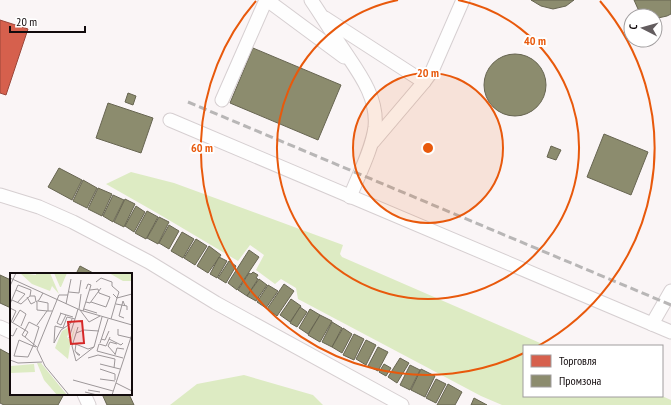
<svg xmlns="http://www.w3.org/2000/svg" width="671" height="405" font-family="'PT Sans Narrow',sans-serif">
<rect width="100%" height="100%" fill="#faf5f6"/>
<g fill="#ddebc3">
<polygon points="131,172 174,183 343,245 340,254 342,257 547,346 524,346 524,396 662,396 671,400 671,405 502,405 481,396 298,299 296,288 281,279 275,284 256,270 264,255 250,245 238,261 157,213 106,184"/>
<polygon points="244,375 313,395 323,405 170,405 197,384"/>
</g>
<polygon fill="#d6604d" stroke="#9b463a" points="0,20 28,29 6,95 0,93"/>
<g fill="#8c8c6e" stroke="#676551">
<polygon points="531,0 574,0 566,6 553,9 541,6"/>
<polygon points="634,0 671,0 671,14 667,16 658,18 655,18 655,16 646,16 638,9"/>
<polygon points="253,48 341,85 318,140 230,103"/>
<circle cx="515" cy="85" r="31"/>
<polygon points="128,93 136,96 133,105 125,102"/>
<polygon points="108,103 153,118 141,153 96,138"/>
<polygon points="604,134 648,152 631,195 587,177"/>
<polygon points="551,146 561,150 556,160 547,157"/>
<polygon points="59,168 82,180 72,200 48,187"/>
<polygon points="83,180 97,188 87,208 73,201"/>
<polygon points="98,188 112,194 102,216 88,209"/>
<polygon points="113,195 124,200 113,222 103,216"/>
<polygon points="125,199 135,204 124,227 114,222"/>
<polygon points="136,206 145,212 134,232 125,226"/>
<polygon points="147,211 158,217 146,239 135,233"/>
<polygon points="159,217 169,222 158,244 147,238"/>
<polygon points="169,225 179,231 169,249 159,243"/>
<polygon points="182,232 194,239 183,258 171,251"/>
<polygon points="196,239 207,246 195,265 184,258"/>
<polygon points="209,246 221,255 208,273 197,266"/>
<polygon points="249,250 259,257 237,290 228,283"/>
<polygon points="219,257 227,261 217,278 210,274"/>
<polygon points="229,261 236,266 226,283 218,278"/>
<polygon points="80,266 95,274 76,274"/>
<polygon points="253,272 258,275 256,278 258,279 247,296 238,290 249,273 251,274"/>
<polygon points="0,275 11,280 11,308 0,303"/>
<polygon points="259,279 267,285 256,301 247,296"/>
<polygon points="284,284 294,291 277,316 267,309"/>
<polygon points="268,285 278,291 266,308 257,302"/>
<polygon points="291,299 301,306 290,322 280,315"/>
<polygon points="300,307 307,312 297,327 290,323"/>
<polygon points="310,309 320,315 308,334 299,328"/>
<polygon points="320,315 332,321 320,342 308,335"/>
<polygon points="332,322 342,328 332,347 322,342"/>
<polygon points="343,328 352,334 342,353 332,347"/>
<polygon points="354,334 364,339 354,360 343,355"/>
<polygon points="366,340 376,345 366,365 356,359"/>
<polygon points="378,347 388,352 378,371 368,366"/>
<polygon points="0,349 11,355 11,394 64,394 58,405 4,405 0,403"/>
<polygon points="400,358 409,363 397,383 388,377"/>
<polygon points="384,364 391,368 386,376 379,372"/>
<polygon points="410,365 420,370 410,390 400,385"/>
<polygon points="421,369 435,376 425,397 411,390"/>
<polygon points="436,379 446,384 436,403 426,398"/>
<polygon points="448,384 462,392 455,405 437,405"/>
<polygon points="102,394 129,394 134,405 107,405"/>
<polygon points="474,398 487,405 471,405"/>
</g>
<g fill="none" stroke-linecap="round" stroke-linejoin="round">
<g stroke="#d6cfd1" stroke-width="15">
<g id="service">
<polyline points="267,0 344,57"/>
<path d="M311,0C322,16 332,33 343,49C359,73 378,97 375,127C372,150 358,176 350,197"/>
<polyline points="325,18 424,82"/>
<polyline points="222,100 266,0"/>
<polyline points="170,120 671,332"/>
<polyline points="373,142 424,82 432,71 463,0"/>
<polyline points="0,195 39,207 73,222 149,262 216,303 402,405"/>
<polyline points="652,324 671,291"/>
<polyline points="0,327 11,332"/>
<polyline points="84,394 89,405"/>
</g>
</g>
<use href="#service" stroke="#fefefe" stroke-width="13"/>
<polyline stroke="#b8b6b6" stroke-width="3" stroke-dasharray="8 4" stroke-linecap="butt" points="188,102 671,305"/>
</g>
<circle cx="428" cy="148" r="75" fill="#e8590c" fill-opacity=".12"/>
<g fill="none" stroke="#e8590c" stroke-width="2">
<circle cx="428" cy="148" r="75"/>
<path d="M458 0A151 151 0 1 1 398 0"/>
<path d="M524 353A226 226 0 0 1 256 1M600 1A226 226 0 0 1 538 346"/>
</g>
<g transform="translate(10 273)">
<rect width="122" height="122" fill="#faf5f6"/>
<path d="M10,0L26,2V0H40L49,21L42,13L40,18L22,11ZM44,0H57L51,14H50ZM99,0H122V8H113ZM66,52L60,73L58,86L45,75L52,58L59,54L60,57L57,64L60,67ZM27,90H31L57,122H47L34,107ZM0,91L1,93L24,91L25,99L0,100Z" fill="#ddebc3"/>
<path fill="none" stroke="#9d9799" stroke-width="1" d="M0,5L70,37L122,52M86,9L91,5L102,9V13L109,19L107,25L122,21M0,13L6,0M6,17L15,21L7,30M21,17L20,23H25L26,29L29,27L33,20M80,17L88,16L89,20L100,24L96,34L81,29M59,19L69,20L71,7M58,22H49L27,76L35,93L59,122M17,24L21,31L25,29M2,27L11,31L20,23M28,28L38,30V38H42M27,29V37L38,38M76,29L80,30L91,15M0,31L8,12L21,17M56,31L61,6M106,31L117,33V37M0,35L6,38L1,49M69,36L71,21M74,36L87,40M70,37L79,49L90,43M73,38L81,12L78,11L76,16M50,40L63,44M51,40L47,50L51,52L56,42M114,45L109,43L113,28L115,33M101,46L107,25L103,21M0,48L15,57L19,49L29,54L23,73L18,84L4,83L9,67L23,73L26,74M3,49L10,37L16,41L11,53M27,52L37,38M68,54L62,73L66,88L84,74M108,56V62L121,65M66,60L74,57L89,58M0,62L3,63L7,55M15,64L12,62L15,57L18,59L15,64L27,74M100,64L96,73L89,71L87,78L113,85M59,65L65,46M91,66L95,67L99,58M99,66L111,72L113,70M44,70L45,53L53,55L57,44L65,46L68,36M44,70L51,57L60,51L62,46M63,70L78,76L84,74L92,44M90,70L98,46M66,71L65,78L68,82H70L66,79M105,81L98,73L100,69L107,71M105,82L107,75L114,76M78,85L88,82L105,86L104,95M0,87L8,90L32,89M90,91L110,96M90,96L105,101V107M90,106L105,108M63,107L103,118M106,110L122,118M78,117L90,119M75,119L87,122M102,122L122,61"/>
<path fill="#d62828" fill-opacity="0.15" stroke="#d62828" stroke-width="2" d="M72,48L74,70L61,71L58,49Z"/>
<rect width="122" height="122" fill="none" stroke="#120b0d" stroke-width="2"/>
</g>
<circle cx="428" cy="148" r="6" fill="#e8590c" stroke="#fff" stroke-width="2"/>
<g font-size="12" text-anchor="middle" font-weight="bold" fill="#e8590c" stroke="#fff" stroke-width="4" stroke-linejoin="round" paint-order="stroke">
<text x="535" y="45">40 m</text>
<text x="428" y="77">20 m</text>
<text x="202" y="152">60 m</text>
</g>
<rect x="523" y="345" width="140" height="52" fill="#ffffff" stroke="#a09d9e"/>
<rect x="531" y="355" width="20" height="12" fill="#d6604d" stroke="#a09d9e"/>
<text x="559" y="365" font-size="12" fill="#120b0d">Торговля</text>
<rect x="531" y="375" width="20" height="12" fill="#8c8c6e" stroke="#a09d9e"/>
<text x="559" y="385" font-size="12" fill="#120b0d">Промзона</text>
<g transform="translate(643 28) rotate(276)"><circle r="19" fill="#ffffff" stroke="#a09d9e"/>
<path d="M0-3L7 15L0 10L-7 15Z" fill="#635d5f"/>
<text y="-6" font-size="11" font-weight="bold" text-anchor="middle" fill="#120b0d">С</text>
</g>
<path d="M10 26v6h75v-6" fill="none" stroke="#120b0d" stroke-width="2"/>
<text x="16" y="26" font-size="12" fill="#120b0d" stroke="#ffffff" stroke-width="3" paint-order="stroke">20 m</text>
</svg>
